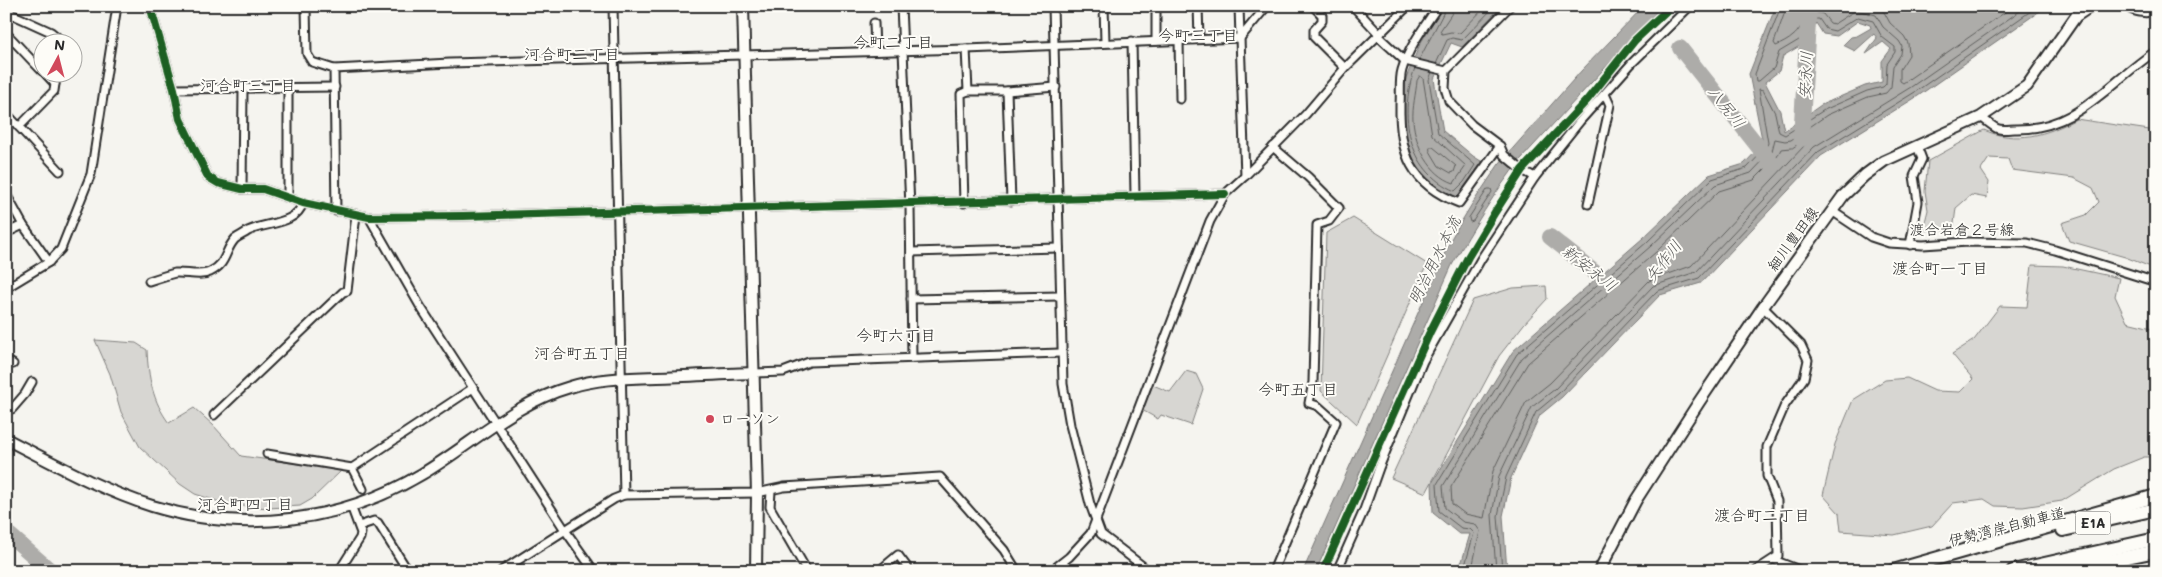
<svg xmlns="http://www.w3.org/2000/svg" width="2162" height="577" font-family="Mali,'Klee One',sans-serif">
<rect width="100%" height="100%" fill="#f5f4ef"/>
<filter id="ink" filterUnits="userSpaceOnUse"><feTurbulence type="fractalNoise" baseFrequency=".02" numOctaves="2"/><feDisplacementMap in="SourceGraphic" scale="10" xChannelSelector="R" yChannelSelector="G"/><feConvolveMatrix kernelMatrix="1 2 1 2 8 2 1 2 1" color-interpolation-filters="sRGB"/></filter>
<g filter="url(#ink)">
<g fill="#d7d6d2" stroke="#81807e">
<path d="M2076,119L2156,131V269L2125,257L2069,241L2062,223L2086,215L2099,202L2093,188L2074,178L2012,170L2008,159L1989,158L1981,170L1989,182L1987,198L1971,195L1956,208L1953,231L1923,230L1928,210L1925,191L1928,161L1984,130C2016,144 2047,135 2076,119Z"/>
<polygon points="1353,218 1427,264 1357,424 1321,391 1326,233"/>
<polygon points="2032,265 2063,266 2119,278 2115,296 2127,322 2156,329 2156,457 2144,457 2114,469 2062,501 2023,507 1995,506 1984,499 1953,503 1932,526 1894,535 1841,531 1839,513 1823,495 1835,444 1853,400 1885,380 1907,378 1935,391 1960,392 1973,379 1952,354 1974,340 2000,306 2027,307"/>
<polygon points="1546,286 1547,299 1524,324 1499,356 1426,493 1391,478 1473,300 1513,288"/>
<path d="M95,340L136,343L147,350C148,377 153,402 169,423L194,408L213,425L241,456L342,470L312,499L300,506L269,508L229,505L195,494L180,484L140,447L121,412L110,374Z"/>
<polygon points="1186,371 1196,374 1203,389 1191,425 1161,415 1158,419 1142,410 1153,385 1170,392"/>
</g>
<g fill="#adaca9" stroke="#797877" fill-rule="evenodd">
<polygon points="1443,6 1502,6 1462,47 1451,43 1434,79 1443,131 1473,156 1484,163 1456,198 1426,180 1411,156 1401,121 1406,78 1420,44"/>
<path d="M1644,6H1662L1521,159C1495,191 1473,229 1452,265L1316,571H1303L1442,259L1452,237L1472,204L1499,164L1582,70Z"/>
<path d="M1776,6H2047L1918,96L1821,156L1701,283L1660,295L1562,397L1540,415L1511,478L1503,516L1507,571H1454L1462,561L1470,534H1459L1433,513L1432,483L1513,351L1643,238L1709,175L1744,164L1763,144L1749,74ZM1858,21L1870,25L1871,28L1857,36L1851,37L1843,45L1855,51L1874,34L1877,38L1866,54L1883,42L1891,49L1882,61V82L1865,86L1821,105L1784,131L1780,111L1765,82L1779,71L1783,56L1803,44L1816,23L1823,34L1837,36Z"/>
</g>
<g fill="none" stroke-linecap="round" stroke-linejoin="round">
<g stroke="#5f5f5d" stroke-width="1">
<polyline points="1453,6 1452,13 1440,31 1442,34 1451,32 1460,33 1486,6"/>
<polyline points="1874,6 1884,12 1890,23 1904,36 1908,43 1909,55 1900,69 1900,81 1903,83 2014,6"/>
<polyline points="1419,60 1447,6"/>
<polyline points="1436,64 1447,40 1452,38 1462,40 1495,6"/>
<path d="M1415,68C1398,113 1407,171 1455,191L1464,182L1475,165L1438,133L1429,80L1432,72"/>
<path d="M1420,76L1423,78L1432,135L1466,166L1454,183C1430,175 1415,146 1413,120C1412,108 1416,93 1417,81Z"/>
<polygon points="1803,141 1806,142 1805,145 1691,266 1649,281 1550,383 1526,402 1493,471 1484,518 1465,514 1452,504 1451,487 1528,363 1656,252 1719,191 1754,180 1777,157 1781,149 1792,148"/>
<polygon points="1430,147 1433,147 1456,166 1454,172 1451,173 1439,166 1430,151"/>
<polygon points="1488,189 1491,189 1492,192 1473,221 1470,222 1469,218"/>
<polyline points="1460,571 1466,562 1474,533 1470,529 1461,528 1439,511 1437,484 1517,354 1647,242 1712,179 1747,168 1766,148 1768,143 1759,89 1763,90 1775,113 1779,132 1785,135 1824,110 1867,91 1883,87 1886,84 1887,64 1895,52 1895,47 1882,37 1873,21 1858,17 1835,31 1826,29 1819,19 1813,19 1799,40 1779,52 1774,68 1759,81 1756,81 1755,74 1781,6"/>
<path d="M1468,571L1473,564L1480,531L1475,524L1463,522L1445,508L1443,486L1522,358L1651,246L1715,185L1751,173L1772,151L1775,139L1785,141L1791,140L1827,115L1868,97L1886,93L1891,87L1893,66L1901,54L1902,46L1899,41L1883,27L1876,15L1856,10L1834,24L1830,23L1823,14C1805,7 1804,28 1793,36C1789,40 1781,44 1776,46L1774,43L1787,6"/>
<polyline points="1496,571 1492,515 1499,476 1532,407 1555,389 1653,286 1696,272 1814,147 1911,87 2027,6"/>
<polyline points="1502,571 1498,516 1506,477 1536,412 1559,393 1657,291 1699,278 1818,152 1915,92 2038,6"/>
</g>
<g stroke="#adaca9" stroke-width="16">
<polyline points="1680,48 1772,164"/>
<polyline points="1801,139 1809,6"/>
<polyline points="1550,237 1617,290"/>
<polyline points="6,532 51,571"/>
</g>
<g stroke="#2b2b2b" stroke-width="11">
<g id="street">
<polyline points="150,6 174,89 180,119 208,177 218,183 242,189 263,189 303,203 369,217 463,216 1225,194"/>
<polyline points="306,6 307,54 312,62 334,69 450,63 966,49 1240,38 1245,176"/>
<polyline points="613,6 624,495"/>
<polyline points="901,6 910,207 912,357"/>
<polyline points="1053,6 1063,384 1070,425 1090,504 1101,534 1149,571"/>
<polyline points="1104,6 1105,42"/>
<polyline points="1156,6 1156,41"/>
<polyline points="1198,6 1199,39"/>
<polyline points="1239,6 1240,38"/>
<polyline points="1313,6 1322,15 1322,21 1314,30 1314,37 1345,68"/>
<polyline points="1353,6 1380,35"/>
<path d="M1438,6C1425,26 1409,46 1402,70C1399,80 1401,93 1400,104C1399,153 1411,185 1459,203L1500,146"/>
<polyline points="1510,6 1446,71 1445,88 1449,101 1472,125 1500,146 1504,155 1522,170 1535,177"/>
<polyline points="9,13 51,32 57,37 57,42"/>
<polyline points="874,23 875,51"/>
<polyline points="6,33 42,71"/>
<polyline points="1379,37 1405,61 1446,71"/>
<polyline points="1240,38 1267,6"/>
<polyline points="1179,40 1180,99"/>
<polyline points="1132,41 1135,195"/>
<polyline points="966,49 968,91"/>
<polyline points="334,69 336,211"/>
<polyline points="44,72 55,84 55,72"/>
<polyline points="174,89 335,87"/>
<polyline points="288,89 288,197"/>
<polyline points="1007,91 1011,201"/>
<polyline points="6,113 60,171"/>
<path d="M1981,117C1986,121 1991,125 1996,128C2001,131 2010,129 2015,129C2078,130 2109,82 2156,51"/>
<polyline points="19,127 54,91 55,84"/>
<polyline points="242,189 243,90"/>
<polyline points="6,194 23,225 49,262 61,249 91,174 117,6"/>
<polyline points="964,203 961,94 968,91 1007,91 1056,87"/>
<polyline points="1588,204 1610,105 1605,94"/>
<polyline points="1832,211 1871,237 1889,243 1923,245 1968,242 2027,243 2055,250 2156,282"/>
<polyline points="369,217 420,306 565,530 594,571"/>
<polyline points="6,233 23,225"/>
<polyline points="1910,245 1918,202 1914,176 1922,159 1917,146"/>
<polyline points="911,252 1059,248"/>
<path d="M149,281C158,278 167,275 175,273C186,272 200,277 210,272C228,263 224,251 235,239C239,236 244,234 248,231C266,222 296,225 303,203"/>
<polyline points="6,288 49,262"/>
<polyline points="911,299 1059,296"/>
<polyline points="6,360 13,364"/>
<polyline points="754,373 783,372 809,362 1060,353"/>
<polyline points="12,409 25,394 32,382"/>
<polyline points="214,415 343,292 347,291 356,215"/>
<polyline points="267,454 352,468 363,489"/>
<polyline points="352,468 473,388"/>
<polyline points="771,491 770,507 807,571"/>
<polyline points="359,526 374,521 378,523 408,571"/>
<polyline points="1774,560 1802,571"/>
<polyline points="339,571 360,538 361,533 351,506"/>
<polyline points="501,571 614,499 624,495 757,493 784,487 940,477 1004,550 1017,571"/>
<polyline points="879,571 898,555 910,571"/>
<polyline points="1051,571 1069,557 1091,533 1210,221 1225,194 1245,176 1306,114 1345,68 1408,6"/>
<polyline points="1273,571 1336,422 1318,406 1309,403 1313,382 1317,225 1329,221 1339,208 1308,177 1273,147"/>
<polyline points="1337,571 1364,510 1379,468 1423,361 1481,259 1535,177 1580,121 1631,64 1690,6"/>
<polyline points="1755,571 1778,556 1777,501 1767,476 1767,447 1785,405 1804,378 1808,360 1801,345 1763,307"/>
</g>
</g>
<g stroke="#2b2b2b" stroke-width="14">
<g id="secondary">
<polyline points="743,6 757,493 756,571"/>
<path d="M2128,6C2136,11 2147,13 2156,9"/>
<path d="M6,439C53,463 101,490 152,506C243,534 340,523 422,474C471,445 514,403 570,387C598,378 628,378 658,377C690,376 722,374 754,373"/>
<polyline points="1599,571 1636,500 1699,402 1763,307 1843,196 1865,175 1884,161 1981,117 2027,86 2076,16 2091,6"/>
</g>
</g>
<g stroke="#2b2b2b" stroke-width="16">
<g id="highway">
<polyline points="2063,530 2156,509"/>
<polyline points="1893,571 2156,496"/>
<polyline points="2013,571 2156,539"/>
<polyline points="2060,571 2156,551"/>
</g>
</g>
<use href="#street" stroke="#fdfcf7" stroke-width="7"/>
<use href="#secondary" stroke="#fdfcf7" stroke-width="10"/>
<use href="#highway" stroke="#fdfcf7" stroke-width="12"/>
<g stroke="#fdfcf7" stroke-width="11">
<g id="cycleway">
<polyline points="150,6 174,89 180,119 208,177 218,183 242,189 263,189 303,203 369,217 463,216 1225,194"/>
<polyline points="1323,571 1429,334 1468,257 1495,212 1522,170 1587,100 1635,40 1666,11 1668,6"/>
</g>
</g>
<use href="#cycleway" stroke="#1b5e20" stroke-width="8"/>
</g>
</g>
<circle fill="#d1495b" stroke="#fdfcf7" stroke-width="2" cx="710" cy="419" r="5"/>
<g text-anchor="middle" stroke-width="4" stroke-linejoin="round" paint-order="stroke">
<rect fill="#fdfcf7" stroke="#6a6a68" stroke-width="1" x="2075.5" y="511.5" width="35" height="23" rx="4"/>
<g font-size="14" font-weight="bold" fill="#2b2b2b">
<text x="2093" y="528">E1A</text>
</g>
<g font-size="15" fill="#2b2b2b" stroke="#fdfcf7">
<text x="1962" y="235">渡合岩倉２号線</text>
<text transform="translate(1793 239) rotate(-54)" y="5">細川豊田線</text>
<text transform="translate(2007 527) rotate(-14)" y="5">伊勢湾岸自動車道</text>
</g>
<g font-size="15" fill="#2b2b2b" stroke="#fdfcf7" text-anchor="start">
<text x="720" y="424">ローソン</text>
</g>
<g font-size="16" fill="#2b2b2b" stroke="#fdfcf7">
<text x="1198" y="41">今町三丁目</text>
<text x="893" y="48">今町二丁目</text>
<text x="572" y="60">河合町二丁目</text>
<text x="248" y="91">河合町三丁目</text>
<text x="1940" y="274">渡合町一丁目</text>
<text x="896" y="341">今町六丁目</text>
<text x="582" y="359">河合町五丁目</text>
<text x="1298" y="395">今町五丁目</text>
<text x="245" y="510">河合町四丁目</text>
<text x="1762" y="521">渡合町二丁目</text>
</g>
<g font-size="16" font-style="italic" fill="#585857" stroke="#fdfcf7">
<text transform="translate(1805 75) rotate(-87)" y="6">安永川</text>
<text transform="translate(1727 107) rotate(52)" y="6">八尻川</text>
<text transform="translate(1434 260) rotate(-63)" y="6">明治用水本流</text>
<text transform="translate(1663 261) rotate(-52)" y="6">矢作川</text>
<text transform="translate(1590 268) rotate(38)" y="6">新安永川</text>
</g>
</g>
<rect width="2162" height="577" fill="none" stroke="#fdfcf7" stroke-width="25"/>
<rect x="12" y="12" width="2137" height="552" fill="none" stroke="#2b2b2b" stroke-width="2" filter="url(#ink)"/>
<g transform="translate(58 58) rotate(7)"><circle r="24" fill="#fdfcf7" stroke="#a9a8a5"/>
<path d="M0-4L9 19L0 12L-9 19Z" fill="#d1495b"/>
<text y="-8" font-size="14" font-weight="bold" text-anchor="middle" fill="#2b2b2b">N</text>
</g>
</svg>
